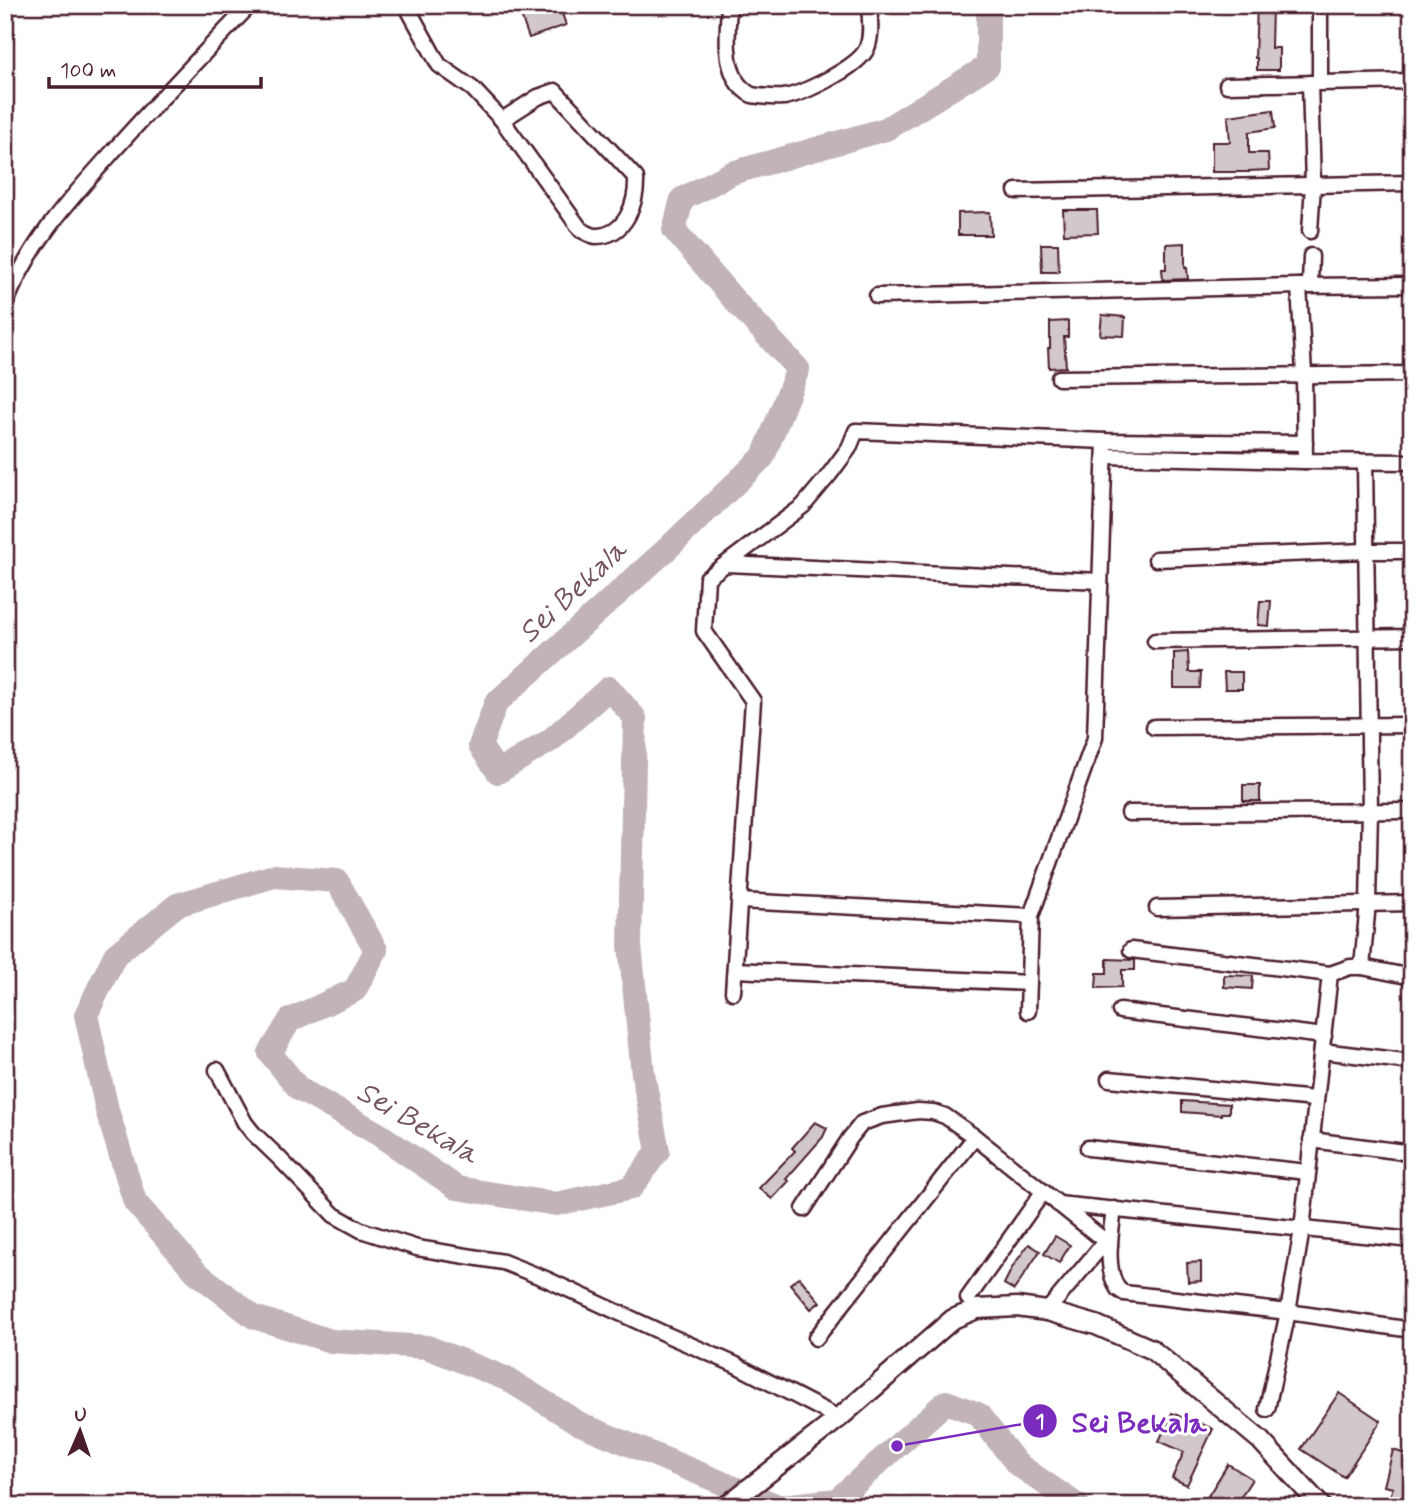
<svg xmlns="http://www.w3.org/2000/svg" width="1417" height="1511" font-family="Mynerve,sans-serif">
<rect width="100%" height="100%" fill="#fff"/>
<filter id="ink" filterUnits="userSpaceOnUse"><feTurbulence type="fractalNoise" baseFrequency=".0143" numOctaves="2"/><feDisplacementMap in="SourceGraphic" scale="14" xChannelSelector="R" yChannelSelector="G"/><feConvolveMatrix kernelMatrix="1 2 1 2 8 2 1 2 1" color-interpolation-filters="sRGB"/></filter>
<g filter="url(#ink)">
<g fill="none" stroke-linecap="round" stroke-linejoin="round">
<g stroke="#c1b3b6" stroke-width="24">
<polyline points="778,1506 580,1424 507,1379 427,1347 331,1341 254,1317 196,1272 135,1202 107,1110 86,1015 115,955 177,905 274,876 337,881 376,950 355,990 290,1020 270,1053 299,1089 380,1135 457,1188 556,1204 631,1188 658,1151 643,1074 630,945 635,718 609,688 551,740 498,772 480,746 496,703 666,550 763,457 798,369 735,301 674,230 682,199 732,173 886,129 988,66 988,5"/>
<polyline points="782,1506 837,1500 946,1402 978,1414 1017,1464 1078,1506"/>
</g>
</g>
<g fill="#d2c7cb" stroke="#4a1f2b" stroke-width="2">
<polygon points="517,5 559,5 566,25 529,38"/>
<polygon points="1257,5 1272,5 1271,48 1279,48 1279,70 1257,70 1257,58 1255,58"/>
<polygon points="1273,110 1275,128 1249,132 1249,153 1268,153 1269,170 1249,171 1249,172 1212,172 1212,142 1230,142 1228,116"/>
<polygon points="1063,210 1097,210 1098,233 1064,234"/>
<polygon points="990,212 991,235 958,235 958,213"/>
<polygon points="1185,243 1185,268 1187,268 1188,279 1163,280 1162,269 1166,269 1166,244"/>
<polygon points="1041,244 1058,244 1059,272 1042,272"/>
<polygon points="1102,315 1125,317 1124,336 1100,335"/>
<polygon points="1068,321 1068,337 1064,337 1066,367 1049,368 1048,348 1050,348 1050,322"/>
<polygon points="1260,601 1271,601 1269,626 1258,625"/>
<polygon points="1188,652 1189,672 1201,672 1200,688 1174,688 1174,653"/>
<polygon points="1224,672 1242,672 1242,689 1225,689"/>
<rect x="1243" y="785" width="17" height="16"/>
<polygon points="1107,959 1135,960 1135,970 1122,970 1122,987 1096,988 1097,973 1107,973"/>
<polygon points="1224,975 1253,976 1252,989 1224,987"/>
<polygon points="1182,1101 1229,1104 1229,1113 1221,1113 1221,1115 1182,1112"/>
<polygon points="815,1122 827,1128 823,1137 786,1179 789,1181 772,1199 759,1188 795,1151 792,1148"/>
<polygon points="1055,1236 1070,1245 1059,1263 1044,1254"/>
<polygon points="1029,1244 1040,1251 1014,1290 1004,1284 1013,1266"/>
<polygon points="1201,1262 1201,1281 1188,1282 1187,1263"/>
<polygon points="799,1277 820,1302 811,1309 790,1284"/>
<polygon points="1339,1393 1381,1421 1344,1477 1301,1449"/>
<polygon points="1172,1413 1197,1424 1198,1422 1213,1429 1187,1485 1172,1478 1184,1452 1159,1441"/>
<polygon points="1393,1450 1412,1456 1412,1497 1408,1506 1386,1506 1393,1488 1384,1486"/>
<polygon points="1228,1464 1252,1479 1235,1506 1224,1506 1208,1496"/>
</g>
<g fill="none" stroke-linecap="round" stroke-linejoin="round">
<g stroke="#4a1f2b" stroke-width="19">
<g id="minor">
<path d="M406,5L439,65L473,89L502,120L581,230C586,232 591,236 596,236C626,236 637,202 636,178L555,91L538,97L502,120"/>
<path d="M729,5C728,29 724,58 736,80C738,85 747,93 752,95C756,96 779,98 784,97C803,94 859,67 867,48C872,36 870,19 869,5"/>
<polyline points="1320,82 1320,5"/>
<polyline points="1310,83 1313,185 1310,231"/>
<polyline points="1227,85 1412,81"/>
<polyline points="1016,191 1412,183"/>
<polyline points="1299,286 1304,374 1305,461 1412,462"/>
<polyline points="1310,286 1311,256"/>
<polyline points="877,296 1299,286 1412,285"/>
<path d="M5,305C30,243 64,206 108,157C154,105 202,55 250,5"/>
<polyline points="1059,378 1412,374"/>
<polyline points="1105,456 1305,461"/>
<polyline points="1156,559 1366,551 1412,551"/>
<polyline points="726,564 1100,581"/>
<polyline points="1155,641 1412,637"/>
<polyline points="1154,727 1412,725"/>
<polyline points="1129,813 1412,811"/>
<polyline points="740,901 1031,916"/>
<polyline points="1157,908 1412,903"/>
<polyline points="1131,950 1330,974"/>
<polyline points="1362,967 1368,903 1370,810 1365,463"/>
<polyline points="735,970 1029,983"/>
<polyline points="733,992 753,701 704,631 707,578 803,506 829,475 849,448 856,431 1105,441 1305,443"/>
<polyline points="1028,1011 1031,916 1095,738 1105,441"/>
<polyline points="1120,1011 1324,1036"/>
<polyline points="1322,1051 1412,1062"/>
<polyline points="217,1070 245,1123 253,1133 279,1158 334,1215 361,1230 417,1248 503,1262 546,1279 665,1334 734,1364 839,1418"/>
<polyline points="1109,1079 1315,1099"/>
<polyline points="1311,1140 1412,1153"/>
<polyline points="1088,1148 1307,1172"/>
<polyline points="1058,1204 1412,1240"/>
<polyline points="804,1209 850,1138 862,1123 882,1116 918,1111 933,1112 945,1116 975,1137 1110,1245"/>
<path d="M1114,1209C1111,1233 1104,1268 1118,1289L1124,1293L1288,1312L1412,1330"/>
<polyline points="968,1298 1043,1192"/>
<polyline points="1047,1311 1105,1242"/>
<polyline points="816,1338 975,1137"/>
<polyline points="1267,1409 1288,1312 1302,1229 1330,974 1350,967 1362,967 1412,977"/>
</g>
</g>
<g stroke="#4a1f2b" stroke-width="23">
<polyline id="major" points="726,1506 839,1418 953,1319 977,1309 1017,1307 1047,1311 1096,1325 1151,1349 1260,1440 1321,1506"/>
</g>
<use href="#minor" stroke="#fff" stroke-width="14"/>
<use href="#major" stroke="#fff" stroke-width="18"/>
</g>
</g>
<g text-anchor="middle" stroke-width="6" stroke-linejoin="round" paint-order="stroke">
<g font-size="30" font-style="italic" fill="#74535c" stroke="#fff">
<text transform="translate(572 591) rotate(-43)" y="10">Sei Bekala</text>
<text transform="translate(418 1122) rotate(30)" y="10">Sei Bekala</text>
</g>
</g>
<path fill="none" stroke="#7b2cbf" stroke-width="2.5" d="M897 1446L1040 1421"/>
<g fill="#7b2cbf" stroke="#fff" stroke-width="2.5">
<circle cx="897" cy="1446" r="7"/>
<circle cx="1040" cy="1421" r="18"/>
</g>
<g font-size="21" text-anchor="middle" font-weight="bold" fill="#fff">
<text x="1040" y="1428">1</text>
</g>
<g font-size="30" text-anchor="middle" font-weight="bold" fill="#7b2cbf" stroke="#fff" stroke-width="6" stroke-linejoin="round" paint-order="stroke">
<text x="1139" y="1432">Sei Bekala</text>
</g>
<rect width="1417" height="1511" fill="none" stroke="#fff" stroke-width="28"/>
<rect x="14" y="14" width="1389" height="1483" fill="none" stroke="#4a1f2b" stroke-width="2.5" filter="url(#ink)"/>
<g transform="translate(80 1431) rotate(2)" stroke="#ffffff" stroke-width="5" paint-order="stroke">
<path d="M0-5L12 26L0 18L-12 26Z" fill="#4a1f2b"/>
<text y="-10" font-size="19" font-weight="bold" text-anchor="middle" fill="#4a1f2b">U</text>
</g>
<path d="M49 77v10h212v-10" fill="none" stroke="#4a1f2b" stroke-width="3.5"/>
<text x="60" y="77" font-size="21" fill="#4a1f2b" stroke="#ffffff" stroke-width="5" paint-order="stroke">100 m</text>
</svg>
